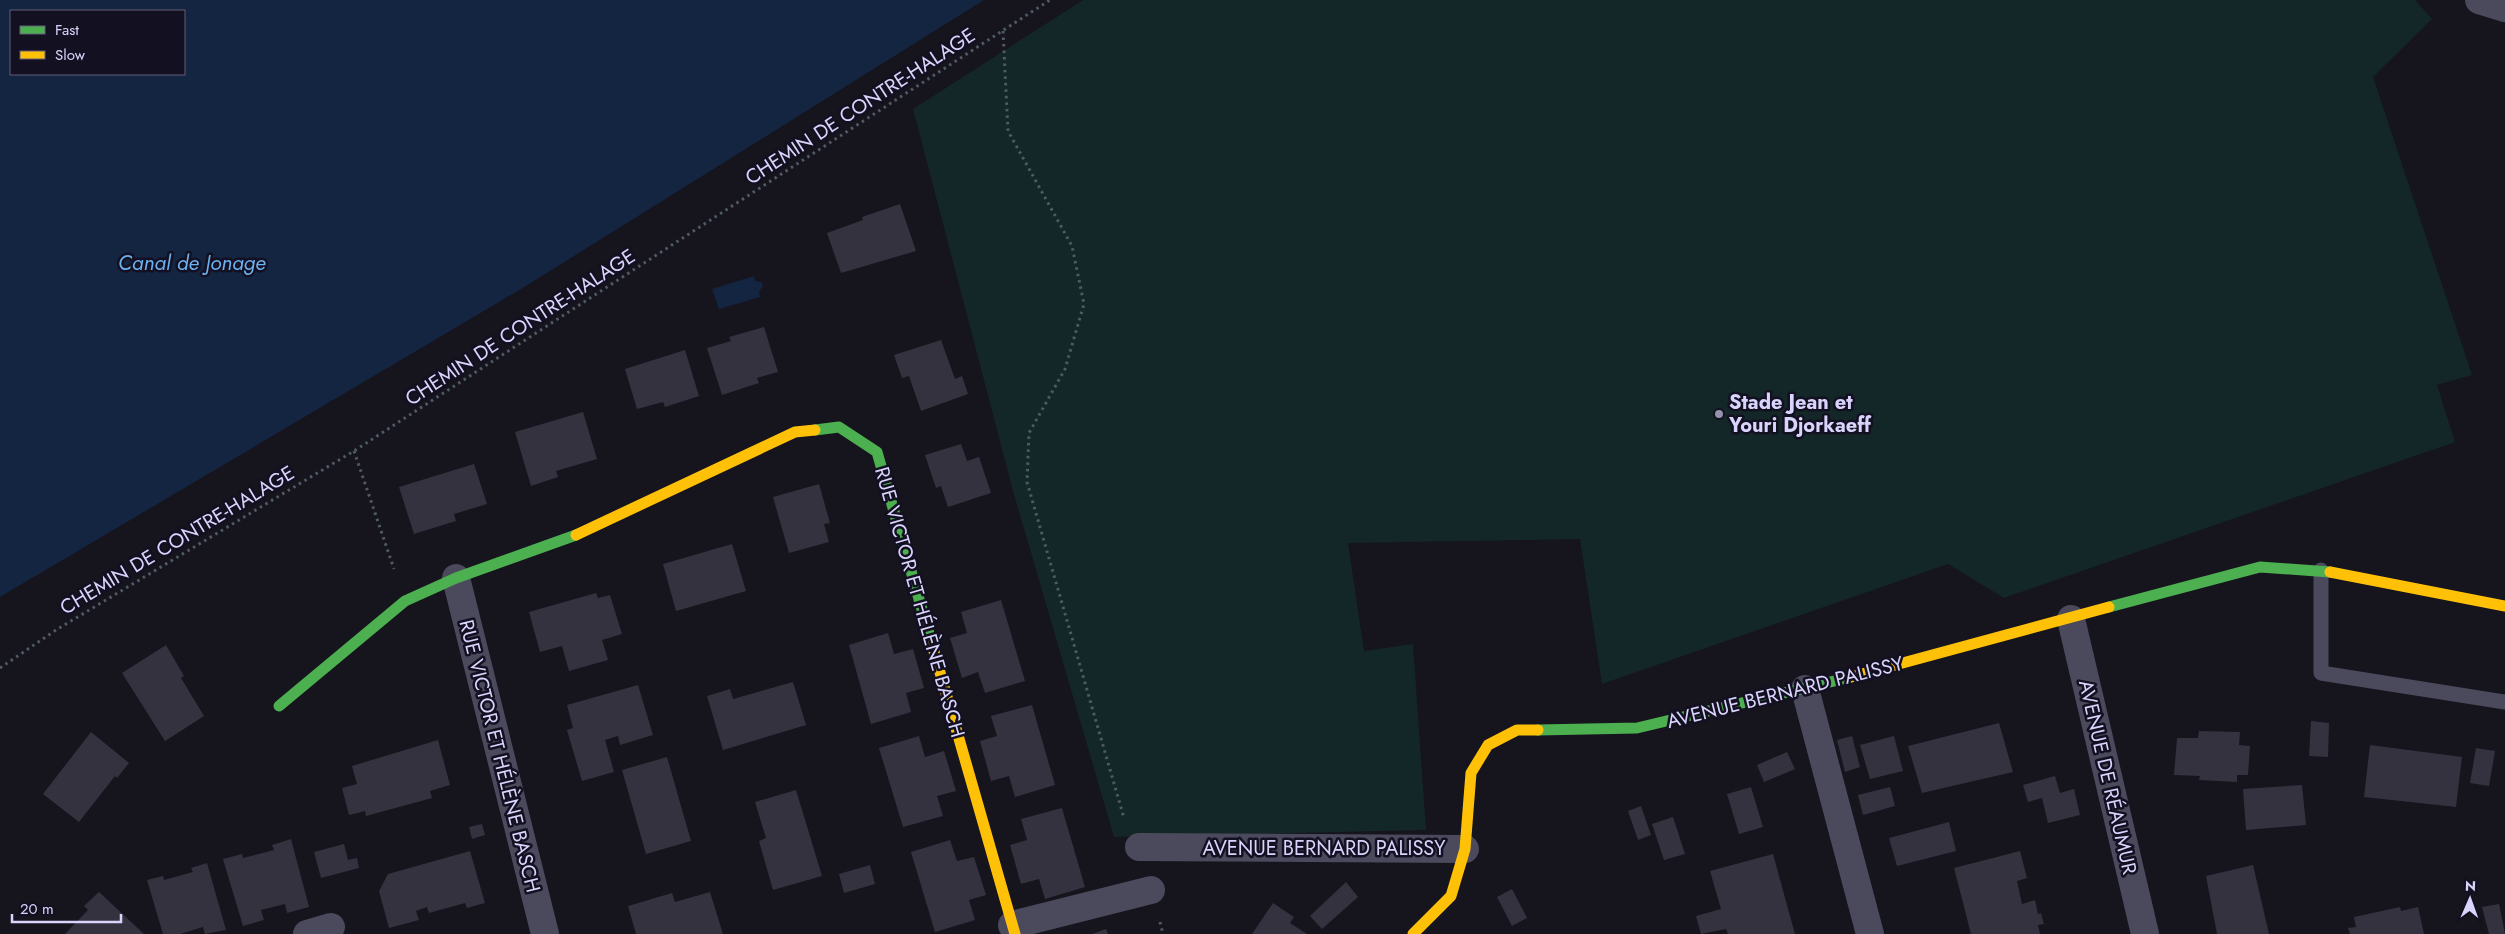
<svg xmlns="http://www.w3.org/2000/svg" width="2505" height="934" font-family="Jost,sans-serif">
<rect width="100%" height="100%" fill="#16141d"/>
<polygon fill="#132728" points="1083,0 2415,0 2432,19 2373,77 2472,375 2437,385 2455,442 2004,598 1948,564 1602,684 1580,539 1348,543 1364,651 1413,644 1426,830 1114,837 1013,491 913,109"/>
<g fill="#142542" fill-rule="evenodd">
<path d="M0,0H984L526,286L0,597ZM184,11V74H11V11Z"/>
<polygon points="754,276 755,281 761,282 763,286 759,292 760,297 719,309 712,289"/>
</g>
<g fill="#34323f">
<polygon points="900,204 916,251 841,273 827,233 863,220 862,217"/>
<polygon points="764,327 778,372 757,378 759,383 722,395 707,348 731,341 729,337"/>
<polygon points="941,340 955,379 962,376 968,394 921,411 909,376 902,378 894,355"/>
<polygon points="685,350 699,396 665,407 663,402 637,409 625,369"/>
<polygon points="583,412 597,459 556,471 558,477 531,486 515,432"/>
<polygon points="961,444 967,461 979,457 991,493 948,507 941,486 936,488 925,455"/>
<polygon points="474,464 487,504 454,514 456,521 414,534 399,487"/>
<polygon points="819,484 830,523 824,524 829,542 789,553 773,497"/>
<polygon points="732,544 746,591 676,611 663,564"/>
<polygon points="596,593 598,598 610,595 622,634 602,640 608,660 569,671 562,646 540,652 529,612"/>
<polygon points="1001,600 1025,681 985,693 978,672 962,678 950,638 967,633 961,612"/>
<polygon points="888,633 894,654 913,649 924,688 906,693 911,712 871,724 849,645"/>
<polygon points="166,645 184,676 181,678 204,716 165,741 122,673"/>
<polygon points="793,682 806,725 723,750 707,696 730,689 733,699"/>
<polygon points="638,685 653,735 620,745 618,736 605,740 614,772 582,781 567,730 573,728 567,705"/>
<polygon points="1032,705 1055,785 1015,797 1009,776 991,781 980,741 997,736 991,716"/>
<polygon points="2311,721 2329,723 2328,757 2309,756"/>
<polygon points="1999,723 2013,772 1922,793 1908,746"/>
<polygon points="2199,731 2240,732 2239,745 2250,746 2248,775 2237,775 2237,782 2199,780 2200,776 2174,775 2177,738 2198,738"/>
<polygon points="91,732 129,763 117,778 115,776 79,822 43,794"/>
<polygon points="919,736 925,757 944,751 956,791 937,796 943,816 903,827 879,748"/>
<polygon points="1852,736 1860,767 1845,772 1837,740"/>
<polygon points="1894,736 1903,771 1870,779 1860,745"/>
<polygon points="438,740 450,785 430,791 432,798 366,816 365,811 349,815 342,788 357,784 352,766"/>
<polygon points="2370,745 2462,757 2456,807 2364,797"/>
<polygon points="2476,748 2495,751 2489,786 2470,783"/>
<polygon points="1787,752 1795,769 1764,782 1757,765"/>
<polygon points="667,757 691,841 646,854 622,770"/>
<polygon points="2055,776 2060,793 2074,789 2080,815 2048,823 2042,798 2028,802 2023,785"/>
<polygon points="2302,785 2306,825 2246,830 2243,789"/>
<polygon points="1751,787 1763,827 1739,834 1727,794"/>
<polygon points="1890,787 1895,806 1863,815 1858,795"/>
<polygon points="796,790 822,876 773,890 759,841 766,838 755,802"/>
<polygon points="1641,806 1651,835 1638,840 1628,811"/>
<polygon points="1062,808 1085,887 1045,899 1039,879 1021,884 1010,845 1027,840 1021,819"/>
<polygon points="1673,817 1685,854 1664,860 1652,824"/>
<polygon points="1949,822 1956,851 1897,866 1889,838"/>
<polygon points="482,824 485,835 472,839 469,827"/>
<polygon points="291,839 309,907 287,913 285,904 261,910 264,920 243,926 223,859 242,854 243,858 274,850 272,845"/>
<polygon points="950,840 957,861 974,857 986,895 969,900 975,920 935,932 911,852"/>
<polygon points="344,844 348,860 357,858 359,868 321,878 314,852"/>
<polygon points="470,851 485,903 467,908 465,903 429,913 427,907 416,911 419,920 389,928 379,891 388,874"/>
<polygon points="2020,851 2027,878 2017,881 2022,904 2035,900 2038,914 2041,913 2044,924 2038,925 2040,934 1971,934 1954,868"/>
<polygon points="1773,854 1795,934 1728,934 1726,929 1701,934 1696,916 1721,909 1710,871"/>
<polygon points="207,863 226,930 205,934 203,927 180,934 163,934 147,880 163,876 164,880 193,872 191,868"/>
<polygon points="870,865 875,884 844,893 839,874"/>
<polygon points="2253,865 2269,934 2217,934 2206,876"/>
<polygon points="1346,882 1358,897 1322,929 1310,916"/>
<polygon points="1512,889 1527,918 1512,926 1497,897"/>
<polygon points="99,892 144,934 65,934 88,910 84,906"/>
<polygon points="710,892 723,934 636,934 628,906 672,893 675,902"/>
<polygon points="1273,903 1294,917 1290,923 1307,934 1252,934"/>
<polygon points="2499,904 2505,934 2489,934 2482,907"/>
<polygon points="2400,907 2401,911 2418,907 2424,934 2350,934 2348,928 2356,927 2354,917"/>
<polygon points="1106,929 1108,934 1092,934"/>
</g>
<g fill="none" stroke-linecap="round" stroke-linejoin="round">
<g stroke="#4e5a65" stroke-width="3" stroke-dasharray="2.5 4" stroke-linecap="butt">
<polyline points="1003,31 1008,131 1072,246 1084,304 1065,369 1029,433 1027,482 1124,818"/>
<polyline points="354,451 394,569"/>
<polyline points="0,668 56,630 354,451 1050,0"/>
<polyline points="1160,922 1163,934"/>
</g>
<polyline stroke="#4b4a5d" stroke-width="15" points="2321,570 2321,673 2505,702"/>
<g stroke="#4b4a5d" stroke-width="28">
<polyline points="2479,0 2505,8"/>
<polyline points="456,578 545,934"/>
<polyline points="2071,619 2145,934"/>
<polyline points="1805,689 1870,934"/>
<polyline points="1139,847 1465,849"/>
<polyline points="1012,925 1151,890"/>
<polyline points="307,934 331,927"/>
</g>
<g stroke="#4caf50" stroke-width="11">
<polyline points="815,430 839,427 877,452 931,641"/>
<polyline points="2109,607 2260,567 2330,572"/>
<polyline points="279,706 405,601 456,578 576,535"/>
<polyline points="1538,730 1637,728 1851,677"/>
</g>
<g stroke="#ffc107" stroke-width="11">
<polyline points="576,535 795,432 815,430"/>
<polyline points="2330,572 2505,606"/>
<polyline points="931,641 1015,934"/>
<polyline points="1851,677 2109,607"/>
<polyline points="1413,934 1451,896 1465,849 1471,773 1488,745 1517,730 1538,730"/>
</g>
</g>
<circle fill="#9591ad" stroke="#131021" stroke-width="2" cx="1719" cy="414" r="5"/>
<g text-anchor="middle" stroke-width="5" stroke-linejoin="round" paint-order="stroke">
<g font-size="20" fill="#d9d4fb" stroke="#131021">
<text transform="translate(860 106) rotate(-33)" y="7">CHEMIN DE CONTRE-HALAGE</text>
<text transform="translate(520 327) rotate(-33)" y="7">CHEMIN DE CONTRE-HALAGE</text>
<text transform="translate(177 540) rotate(-31)" y="7">CHEMIN DE CONTRE-HALAGE</text>
<text transform="translate(920 602) rotate(74)" y="7">RUE VICTOR ET HÉLÈNE BASCH</text>
<text transform="translate(1785 692) rotate(-14)" y="7">AVENUE BERNARD PALISSY</text>
<text transform="translate(500 756) rotate(76)" y="7">RUE VICTOR ET HÉLÈNE BASCH</text>
<text transform="translate(2108 777) rotate(77)" y="7">AVENUE DE RÉAUMUR</text>
<text x="1324" y="855">AVENUE BERNARD PALISSY</text>
</g>
<g font-size="20" font-weight="bold" fill="#d9d4fb" stroke="#131021" text-anchor="start">
<text x="1729" y="409">Stade Jean et<tspan x="1729" dy="23">Youri Djorkaeff</tspan></text>
</g>
<g font-size="21" font-style="italic" fill="#6cb1f0" stroke="#131021">
<text x="192" y="270">Canal de Jonage</text>
</g>
</g>
<rect x="10" y="10" width="175" height="65" fill="#131021" stroke="#625e78"/>
<rect x="20" y="26" width="25" height="8" fill="#4caf50" stroke="#625e78"/>
<text x="55" y="35" font-size="15" fill="#d9d4fb">Fast</text>
<rect x="20" y="51" width="25" height="8" fill="#ffc107" stroke="#625e78"/>
<text x="55" y="60" font-size="15" fill="#d9d4fb">Slow</text>
<g transform="translate(2470 899) rotate(2)" stroke="#131021" stroke-width="4" paint-order="stroke">
<path d="M0-4L9 19L0 12L-9 19Z" fill="#d9d4fb"/>
<text y="-8" font-size="14" font-weight="bold" text-anchor="middle" fill="#d9d4fb">N</text>
</g>
<path d="M12 914v8h109v-8" fill="none" stroke="#d9d4fb" stroke-width="2.5"/>
<text x="20" y="914" font-size="15" fill="#d9d4fb" stroke="#131021" stroke-width="4" paint-order="stroke">20 m</text>
</svg>
